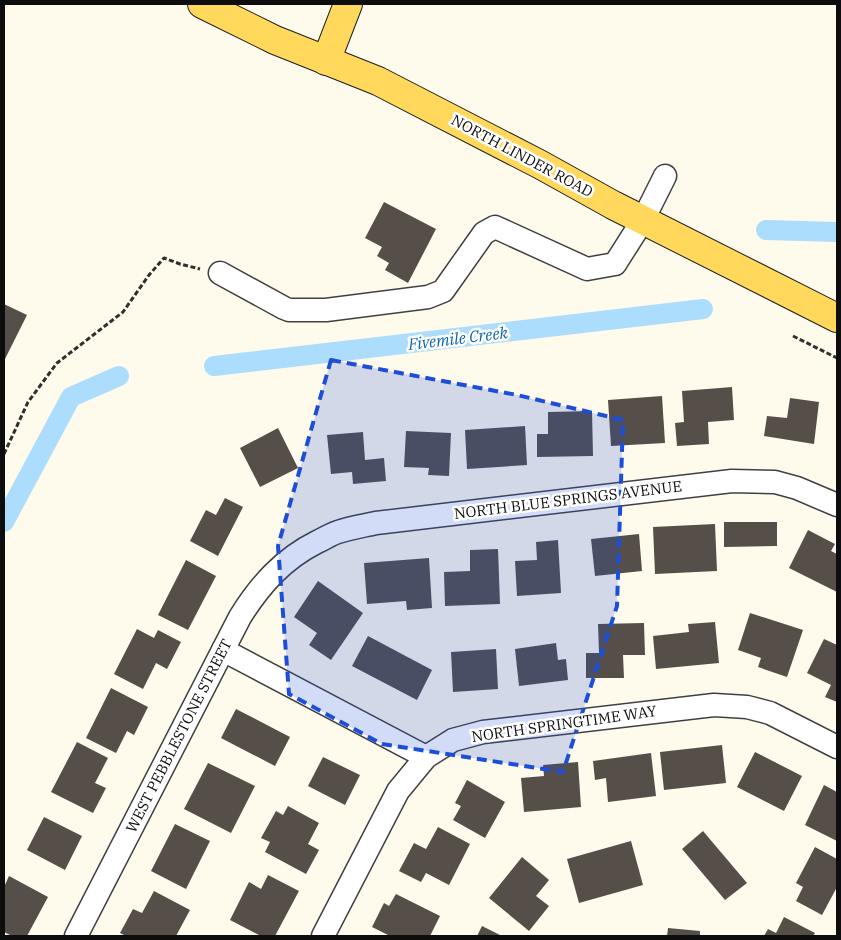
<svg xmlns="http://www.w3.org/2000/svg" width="841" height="940" font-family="'IBM Plex Serif',serif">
<rect width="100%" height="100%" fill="#fffbec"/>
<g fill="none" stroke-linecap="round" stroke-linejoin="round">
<g stroke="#acddfc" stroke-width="20">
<polyline points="766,230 837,232"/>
<polyline points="214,366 703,309"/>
<polyline points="4,522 71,397 119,376"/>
</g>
</g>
<g fill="#564e48">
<polygon points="384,202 436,229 408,283 385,270 389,263 377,256 382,247 365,238"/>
<polygon points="4,304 27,315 4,361"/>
<polygon points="732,387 734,420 708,422 709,444 677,446 675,423 684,422 682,391"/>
<polygon points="662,396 665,443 611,446 608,400"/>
<polygon points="790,398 819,402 814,444 764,436 767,416 787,418"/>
<polygon points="592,411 593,456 537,457 537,434 548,434 548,412"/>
<polygon points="525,426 527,465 467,469 465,430"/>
<polygon points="278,428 298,468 260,487 240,448"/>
<polygon points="406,431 451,433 449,476 428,475 429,468 404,467"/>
<polygon points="363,432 365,460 384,458 386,481 353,484 352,472 331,474 327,435"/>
<polygon points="225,498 243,507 218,556 190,541 206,510 216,515"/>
<polygon points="724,522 777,522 777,546 724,547"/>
<polygon points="715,524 717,571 655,574 653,527"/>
<polygon points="808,530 835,544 831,551 837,554 837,592 789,568"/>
<polygon points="639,534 642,571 595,576 591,539"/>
<polygon points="558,540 561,593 517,596 515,561 537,560 536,542"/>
<polygon points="498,549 500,604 445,606 444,572 470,571 470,550"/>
<polygon points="429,558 432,608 407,610 406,601 367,604 364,563"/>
<polygon points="186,560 216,576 188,630 158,615"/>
<polygon points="318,581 363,613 331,660 309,645 317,633 294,617"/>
<polygon points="750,613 803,630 787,677 758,667 761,658 738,650"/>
<polygon points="715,622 719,663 656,669 653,636 689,632 688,624"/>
<polygon points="644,623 645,655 623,655 624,678 586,678 586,653 599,653 598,624"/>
<polygon points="137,629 154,638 158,630 181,642 167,669 156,663 143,689 114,674"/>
<polygon points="368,636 432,670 417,700 352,666"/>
<polygon points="824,639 837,645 837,702 825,697 831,685 807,673"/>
<polygon points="556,643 558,660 566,659 568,680 519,686 515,649"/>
<polygon points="496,649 498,689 453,692 451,652"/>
<polygon points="111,688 148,707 134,735 127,731 116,753 86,738"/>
<polygon points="236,709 290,737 275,766 221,738"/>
<polygon points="77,742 108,758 95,783 106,788 93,813 51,792"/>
<polygon points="722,745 726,783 664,790 660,752"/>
<polygon points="755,752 802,776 784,811 737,787"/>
<polygon points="651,753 656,796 608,802 606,778 595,780 593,761"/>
<polygon points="323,757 360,775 345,805 308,786"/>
<polygon points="578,762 581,807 524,812 521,778 544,776 543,765"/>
<polygon points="208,763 255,786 231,833 184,809"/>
<polygon points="467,780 505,802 485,838 453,820 461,806 455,803"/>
<polygon points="824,785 837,792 837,841 805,825"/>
<polygon points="288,806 319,823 308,844 319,850 306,874 265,852 270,842 261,838 276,811 283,815"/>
<polygon points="44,817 82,836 65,870 27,850"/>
<polygon points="175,824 210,841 186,889 151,871"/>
<polygon points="438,827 470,844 449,885 426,873 421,882 399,871 414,843 426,849"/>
<polygon points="703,831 747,883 725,900 682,849"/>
<polygon points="631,841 643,885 579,903 567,859"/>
<polygon points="815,847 837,859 837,887 822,915 796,901 803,887 796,883"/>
<polygon points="522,857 549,880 536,896 549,906 529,931 489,898"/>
<polygon points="268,875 299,891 275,936 261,936 230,920 249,882 261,889"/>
<polygon points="9,876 48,897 27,936 12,936 4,932 4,887"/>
<polygon points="154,891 190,910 176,936 126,936 120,933 133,909 142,913"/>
<polygon points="396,894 440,916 430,936 390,936 372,927 384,903 389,906"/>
<polygon points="784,917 815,933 813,936 764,936 768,929 776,933"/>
<polygon points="482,926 502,936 477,936"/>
<polygon points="668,928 700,931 700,936 667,936"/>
</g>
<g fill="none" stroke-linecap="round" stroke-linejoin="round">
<g stroke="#404040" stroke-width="25">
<g id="minor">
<polyline points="220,273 284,308 289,310 326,310 428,297 443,291 484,233 495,227 587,269 615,264 643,220 665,176"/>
<polyline points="223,650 426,757"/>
<path d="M76,936L240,617C260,585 283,559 317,542C324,539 331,534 338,532C350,528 363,526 376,523L732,481L775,482L797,488L837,505"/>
<polyline points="323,936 398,791 426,757 453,740 483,732 714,705 747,707 770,713 837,747"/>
</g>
</g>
<g stroke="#1e1e1e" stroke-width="30">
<g id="major">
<polyline points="202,4 275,40 378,81 541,165 613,205 837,318"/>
<polyline points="326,61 348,4"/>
</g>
</g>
<g stroke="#2f2f2f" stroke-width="3" stroke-dasharray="5 2.5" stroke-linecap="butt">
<polyline points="793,336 837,358"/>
<polyline points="4,454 28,402 57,363 123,312 149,275 164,258 180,264 200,269"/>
</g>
<use href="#minor" stroke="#fff" stroke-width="22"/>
<use href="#major" stroke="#ffd85c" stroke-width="28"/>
</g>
<path fill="#1d4ed8" fill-opacity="0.2" stroke="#1d4ed8" stroke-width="4" stroke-dasharray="10 6" stroke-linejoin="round" d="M331,360L517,395L623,420L617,606L563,772L382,744L289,694L278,546Z"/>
<g text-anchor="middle" stroke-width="5" stroke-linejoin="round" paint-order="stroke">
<g font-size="15" fill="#0d0d0d" stroke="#fff">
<text transform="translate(522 156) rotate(28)" y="5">NORTH LINDER ROAD</text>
<text transform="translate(568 500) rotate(-7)" y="5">NORTH BLUE SPRINGS AVENUE</text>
<text transform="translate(564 724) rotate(-8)" y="5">NORTH SPRINGTIME WAY</text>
<text transform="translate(179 736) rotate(-63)" y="5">WEST PEBBLESTONE STREET</text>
</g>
<g font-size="16" font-style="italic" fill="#0b63aa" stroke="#fff">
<text transform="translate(458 338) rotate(-7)" y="6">Fivemile Creek</text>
</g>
</g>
<rect width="841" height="940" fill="none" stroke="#0d0d0d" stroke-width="10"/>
</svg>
